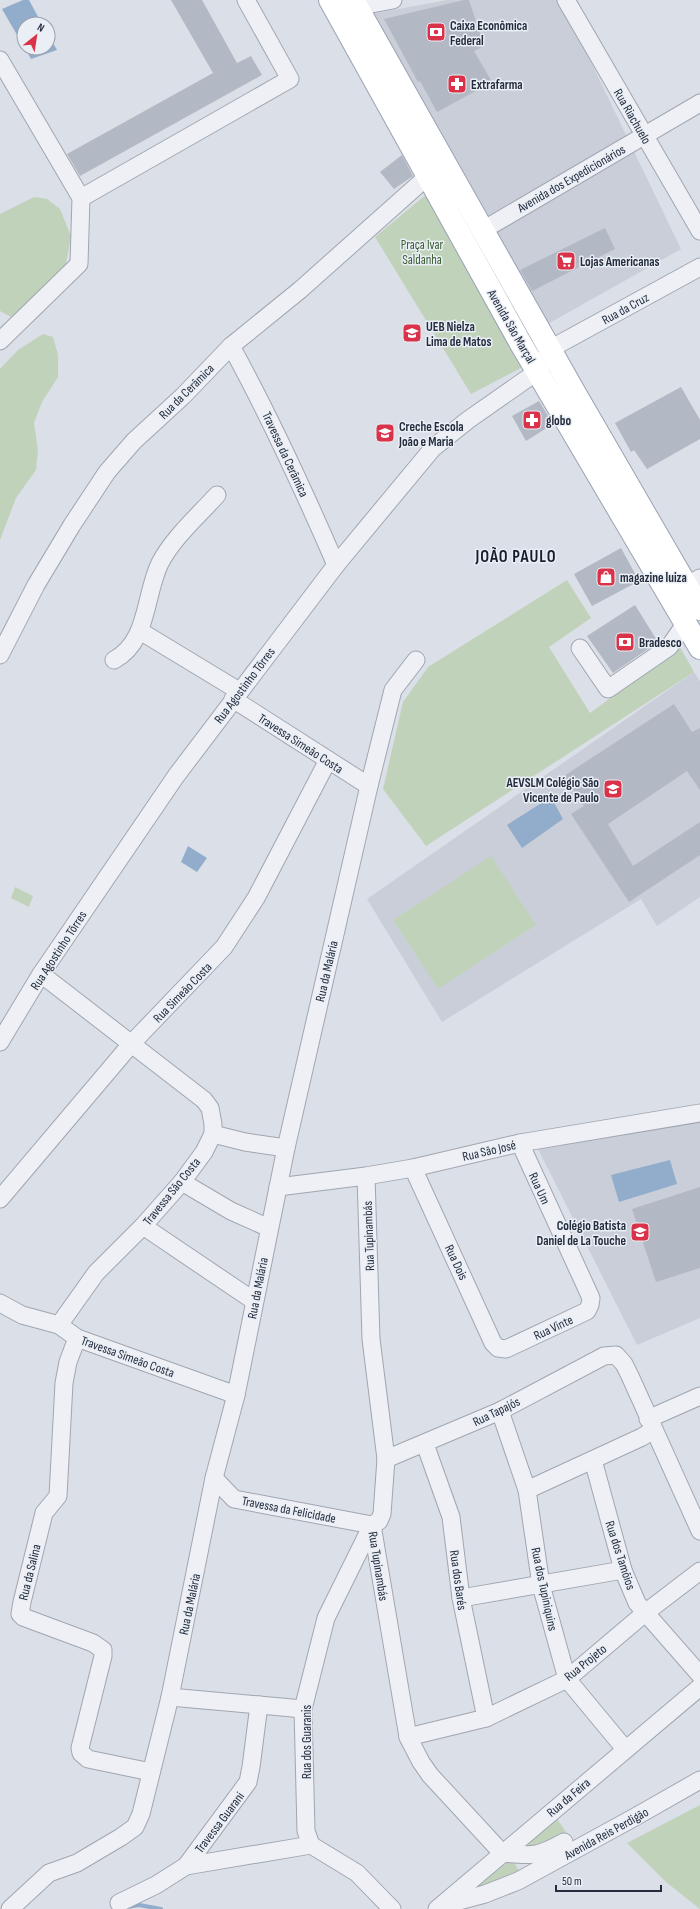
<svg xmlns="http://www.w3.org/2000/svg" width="700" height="1909" font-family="'Sofia Sans Condensed',sans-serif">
<rect width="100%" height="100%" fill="#dbdfe7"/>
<g fill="#c9ced9">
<polygon points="447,0 561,0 681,249 546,325 372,14"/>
<polygon points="694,672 700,681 700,897 657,926 641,899 442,1022 367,899"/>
<polygon points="700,1121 700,1318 637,1345 537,1147"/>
</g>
<g fill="#c1d2bb">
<polygon points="427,194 523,367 471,394 375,237"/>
<polygon points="34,197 47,199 60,209 71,236 66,264 59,276 11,317 0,311 0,214"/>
<polygon points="43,334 53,337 58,355 58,377 42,402 34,423 38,450 36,470 16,498 0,540 0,369 18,350"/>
<polygon points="567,580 591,618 549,647 590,713 680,647 694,672 426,846 383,789 403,702 428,667"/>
<polygon points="491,856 536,925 438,989 393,920"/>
<polygon points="15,887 33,896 29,907 11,898"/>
<polygon points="700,1805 700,1909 666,1882 627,1843"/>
<polygon points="555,1816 566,1832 530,1851 516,1845"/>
<polygon points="512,1859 521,1874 460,1897"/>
</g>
<g fill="#92adcb">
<polygon points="23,0 29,0 42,24 24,24 24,47 2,9"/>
<polygon points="48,34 57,50 31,59 25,48 48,48"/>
<polygon points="551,797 563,819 522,848 507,825"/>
<polygon points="188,846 207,858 197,872 181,862"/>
<polygon points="670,1160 677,1184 619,1202 611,1175"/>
</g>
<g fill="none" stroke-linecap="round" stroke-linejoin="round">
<polyline stroke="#92adcb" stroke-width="4" points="127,1907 139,1905 161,1909"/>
</g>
<g fill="#b2b8c4">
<polygon points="171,0 202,0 237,63 251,56 262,75 80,176 67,154 213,73"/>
<polygon points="464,0 469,0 484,46 474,51 492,82 437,112 420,81 418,82 384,19"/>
<polygon points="402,155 413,176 394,189 380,172"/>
<polygon points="605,228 615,249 532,291 520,270"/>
<polygon points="681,387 700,420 700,439 647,469 634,450 631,452 615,423"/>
<polygon points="539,401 553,424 526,441 512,416"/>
<polygon points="621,548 639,581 592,606 574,574"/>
<polygon points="635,605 658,642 613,673 587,636"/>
<polygon points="674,704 692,732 700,728 700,790 687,771 608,824 633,866 700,822 700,855 629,902 571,814 584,806 564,776"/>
<polygon points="700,1187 700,1268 656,1282 632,1209"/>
</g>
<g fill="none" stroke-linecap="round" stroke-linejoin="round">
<g stroke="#a0a6b1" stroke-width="19">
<g id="minor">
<polyline points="566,0 700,231"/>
<polyline points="356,7 393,0"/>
<polyline points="0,60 81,198 79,264 0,341"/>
<polyline points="81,198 290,79 246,0"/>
<polyline points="483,230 700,103"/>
<path d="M231,346C270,417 304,491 336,565"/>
<polyline points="686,586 700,578"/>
<polyline points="140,631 239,691"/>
<polyline points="580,648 608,689 669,647 685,624"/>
<polyline points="0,655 36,585 72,525 107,472 134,441 183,396 231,346 300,290 428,176"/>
<path d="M114,660C149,641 144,596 160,563C173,538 198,516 217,495"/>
<polyline points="233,699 369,786"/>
<polyline points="41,974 204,1100 210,1108 213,1124 213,1134 204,1152 182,1182 143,1226 96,1273 59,1325"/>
<polyline points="0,1042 41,974 176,776 336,565 433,448 468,420 538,371 550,349 700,267"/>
<polyline points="213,1134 245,1142 286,1148"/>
<polyline points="413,1168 493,1343 498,1348 506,1349 587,1311 590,1305 591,1298 520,1143"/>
<polyline points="366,1176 371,1339 386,1459 382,1514 379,1521 372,1525"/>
<polyline points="182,1182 231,1211 269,1228"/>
<polyline points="278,1187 366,1176 413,1168 520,1143 700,1113"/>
<polyline points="0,1199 132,1043 224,947 256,898 328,760"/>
<polyline points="143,1226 254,1301"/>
<polyline points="0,1303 22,1315 59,1325 77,1338 236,1395"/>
<polyline points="77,1338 68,1362 64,1383 58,1496 44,1513 22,1602 20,1614 23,1617 93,1643 103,1650 103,1656 80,1748 81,1753 88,1759 151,1772"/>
<polyline points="500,1411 527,1490 541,1585 567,1679 625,1749"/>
<polyline points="648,1419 700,1396"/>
<polyline points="425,1444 451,1517 461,1598 486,1718"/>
<polyline points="386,1459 500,1411 604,1356 616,1355 624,1364 630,1376 700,1531"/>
<polyline points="593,1460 623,1570 637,1603 700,1675"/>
<polyline points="214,1478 234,1499 372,1525"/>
<polyline points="527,1490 642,1437 653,1430"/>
<polyline points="372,1525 326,1618 303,1709 306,1831 311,1845 357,1873 392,1909"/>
<polyline points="372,1525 408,1737 421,1762 430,1775 502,1853"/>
<polyline points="461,1598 623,1570"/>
<polyline points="170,1697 303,1709"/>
<polyline points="408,1737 486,1718 567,1679 645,1613 700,1571"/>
<path d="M502,1853C533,1856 537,1857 564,1842"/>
<polyline points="186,1866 248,1782 251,1767 259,1705"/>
<polyline points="119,1903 156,1885 186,1866 311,1845"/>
<polyline points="444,1905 485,1894 518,1881 635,1817 700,1780"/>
<polyline points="10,1909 49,1873 77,1863 121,1837 135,1827 141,1814 170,1697 214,1478 236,1395 286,1148 369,786 393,690 416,660"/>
<polyline points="437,1909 700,1687"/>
</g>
</g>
<g stroke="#99a3b4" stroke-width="24">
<g id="major">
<polyline points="330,0 521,344 700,648"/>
<polyline points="353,0 573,390 700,609"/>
</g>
</g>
<use href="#minor" stroke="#eef0f5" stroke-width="17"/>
<use href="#major" stroke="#fff" stroke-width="22"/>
</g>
<defs>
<g id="bank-square" transform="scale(1)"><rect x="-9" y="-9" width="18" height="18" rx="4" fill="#da3249" stroke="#eaeef5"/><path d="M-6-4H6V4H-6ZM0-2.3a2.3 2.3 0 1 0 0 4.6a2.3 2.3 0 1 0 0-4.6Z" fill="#fff"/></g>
<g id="pharmacy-square" transform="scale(1)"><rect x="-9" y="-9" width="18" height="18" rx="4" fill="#da3249" stroke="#eaeef5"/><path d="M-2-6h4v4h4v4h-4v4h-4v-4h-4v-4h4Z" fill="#fff"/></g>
<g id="supermarket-square" transform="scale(1)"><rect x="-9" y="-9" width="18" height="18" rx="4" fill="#da3249" stroke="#eaeef5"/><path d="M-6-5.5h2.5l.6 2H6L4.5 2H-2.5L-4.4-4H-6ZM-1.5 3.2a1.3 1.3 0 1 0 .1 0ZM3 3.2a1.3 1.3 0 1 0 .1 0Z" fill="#fff"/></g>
<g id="school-square" transform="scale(1)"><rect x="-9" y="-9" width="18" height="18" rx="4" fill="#da3249" stroke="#eaeef5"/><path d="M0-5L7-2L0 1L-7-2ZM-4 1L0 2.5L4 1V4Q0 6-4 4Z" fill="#fff"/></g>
<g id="shop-square" transform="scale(1)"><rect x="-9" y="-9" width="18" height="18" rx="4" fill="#da3249" stroke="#eaeef5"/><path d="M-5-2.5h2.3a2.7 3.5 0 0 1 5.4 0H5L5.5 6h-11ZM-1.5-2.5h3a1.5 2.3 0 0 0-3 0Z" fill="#fff"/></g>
</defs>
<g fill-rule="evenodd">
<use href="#bank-square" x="436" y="32"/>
<use href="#pharmacy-square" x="457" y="84"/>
<use href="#supermarket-square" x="566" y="261"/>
<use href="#school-square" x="412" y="333"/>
<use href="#pharmacy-square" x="532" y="420"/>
<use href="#school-square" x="385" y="433"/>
<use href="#shop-square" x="606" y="577"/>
<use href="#bank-square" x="625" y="642"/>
<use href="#school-square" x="613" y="789"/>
<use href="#school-square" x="640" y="1232"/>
</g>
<g text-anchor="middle" stroke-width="3" stroke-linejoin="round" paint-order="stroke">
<g font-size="13" font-weight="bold" fill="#242d3e" stroke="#eaeef5" text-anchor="start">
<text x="450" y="30">Caixa Econômica<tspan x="450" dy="15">Federal</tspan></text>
<text x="471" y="89">Extrafarma</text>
<text x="580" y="266">Lojas Americanas</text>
<text x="426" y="331">UEB Nielza<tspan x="426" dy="15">Lima de Matos</tspan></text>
<text x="546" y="425">globo</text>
<text x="399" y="431">Creche Escola<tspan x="399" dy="15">João e Maria</tspan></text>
<text x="620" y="582">magazine luiza</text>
<text x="639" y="647">Bradesco</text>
<text x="599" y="787" text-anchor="end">AEVSLM Colégio São<tspan x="599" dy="15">Vicente de Paulo</tspan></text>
<text x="626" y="1230" text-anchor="end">Colégio Batista<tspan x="626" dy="15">Daniel de La Touche</tspan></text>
</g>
<g font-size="13" fill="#242d3e" stroke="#eaeef5">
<text transform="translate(633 116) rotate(60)" y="5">Rua Riachuelo</text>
<text transform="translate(571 178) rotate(-30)" y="5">Avenida dos Expedicionários</text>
<text transform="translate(625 308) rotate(-29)" y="5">Rua da Cruz</text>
<text transform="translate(512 326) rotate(60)" y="5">Avenida São Marçal</text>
<text transform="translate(186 391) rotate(-45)" y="5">Rua da Cerâmica</text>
<text transform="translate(286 454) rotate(65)" y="5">Travessa da Cerâmica</text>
<text transform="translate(244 685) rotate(-53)" y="5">Rua Agostinho Tôrres</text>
<text transform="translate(301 743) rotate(33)" y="5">Travessa Simeão Costa</text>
<text transform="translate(58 950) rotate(-57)" y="5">Rua Agostinho Tôrres</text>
<text transform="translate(326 971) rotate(-77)" y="5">Rua da Malária</text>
<text transform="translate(182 992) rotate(-46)" y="5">Rua Simeão Costa</text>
<text transform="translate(489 1150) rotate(-13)" y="5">Rua São José</text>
<text transform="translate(540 1188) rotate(65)" y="5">Rua Um</text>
<text transform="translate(171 1191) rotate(-51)" y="5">Travessa São Costa</text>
<text transform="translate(368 1236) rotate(-92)" y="5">Rua Tupinambás</text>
<text transform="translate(457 1262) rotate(65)" y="5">Rua Dois</text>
<text transform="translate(257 1288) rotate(-79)" y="5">Rua da Malária</text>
<text transform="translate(553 1327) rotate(-25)" y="5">Rua Vinte</text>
<text transform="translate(128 1356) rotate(20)" y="5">Travessa Simeão Costa</text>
<text transform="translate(496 1411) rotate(-26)" y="5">Rua Tapajós</text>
<text transform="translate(289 1509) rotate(11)" y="5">Travessa da Felicidade</text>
<text transform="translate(621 1555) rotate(72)" y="5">Rua dos Tamôios</text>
<text transform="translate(379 1566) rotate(81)" y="5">Rua Tupinambás</text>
<text transform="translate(29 1572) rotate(-76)" y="5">Rua da Salina</text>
<text transform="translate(459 1580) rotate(82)" y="5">Rua dos Barés</text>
<text transform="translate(545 1589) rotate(78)" y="5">Rua dos Tupiniquins</text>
<text transform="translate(189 1604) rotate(-78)" y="5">Rua da Malária</text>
<text transform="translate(585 1662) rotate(-39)" y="5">Rua Projeto</text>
<text transform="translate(306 1742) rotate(-90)" y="5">Rua dos Guaranis</text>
<text transform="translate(568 1797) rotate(-40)" y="5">Rua da Feira</text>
<text transform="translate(219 1822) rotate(-53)" y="5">Travessa Guarani</text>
<text transform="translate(606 1833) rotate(-29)" y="5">Avenida Reis Perdigão</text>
</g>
<g font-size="13" fill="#375b30" stroke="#eaeef5">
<text x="422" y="249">Praça Ivar<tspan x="422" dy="15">Saldanha</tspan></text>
</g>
<g font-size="17" font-weight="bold" letter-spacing="1" fill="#161e2e" stroke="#eaeef5">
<text x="516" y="562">JOÃO PAULO</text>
</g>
</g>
<g transform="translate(36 36) rotate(30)"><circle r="19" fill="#eaeef5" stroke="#9ba1ac"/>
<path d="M0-3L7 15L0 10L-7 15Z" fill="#da3249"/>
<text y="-6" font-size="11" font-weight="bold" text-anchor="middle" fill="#242d3e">N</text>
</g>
<path d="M556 1885v6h105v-6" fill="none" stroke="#242d3e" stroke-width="2"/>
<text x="562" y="1885" font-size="12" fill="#242d3e" stroke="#eaeef5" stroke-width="3" paint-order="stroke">50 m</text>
</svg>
